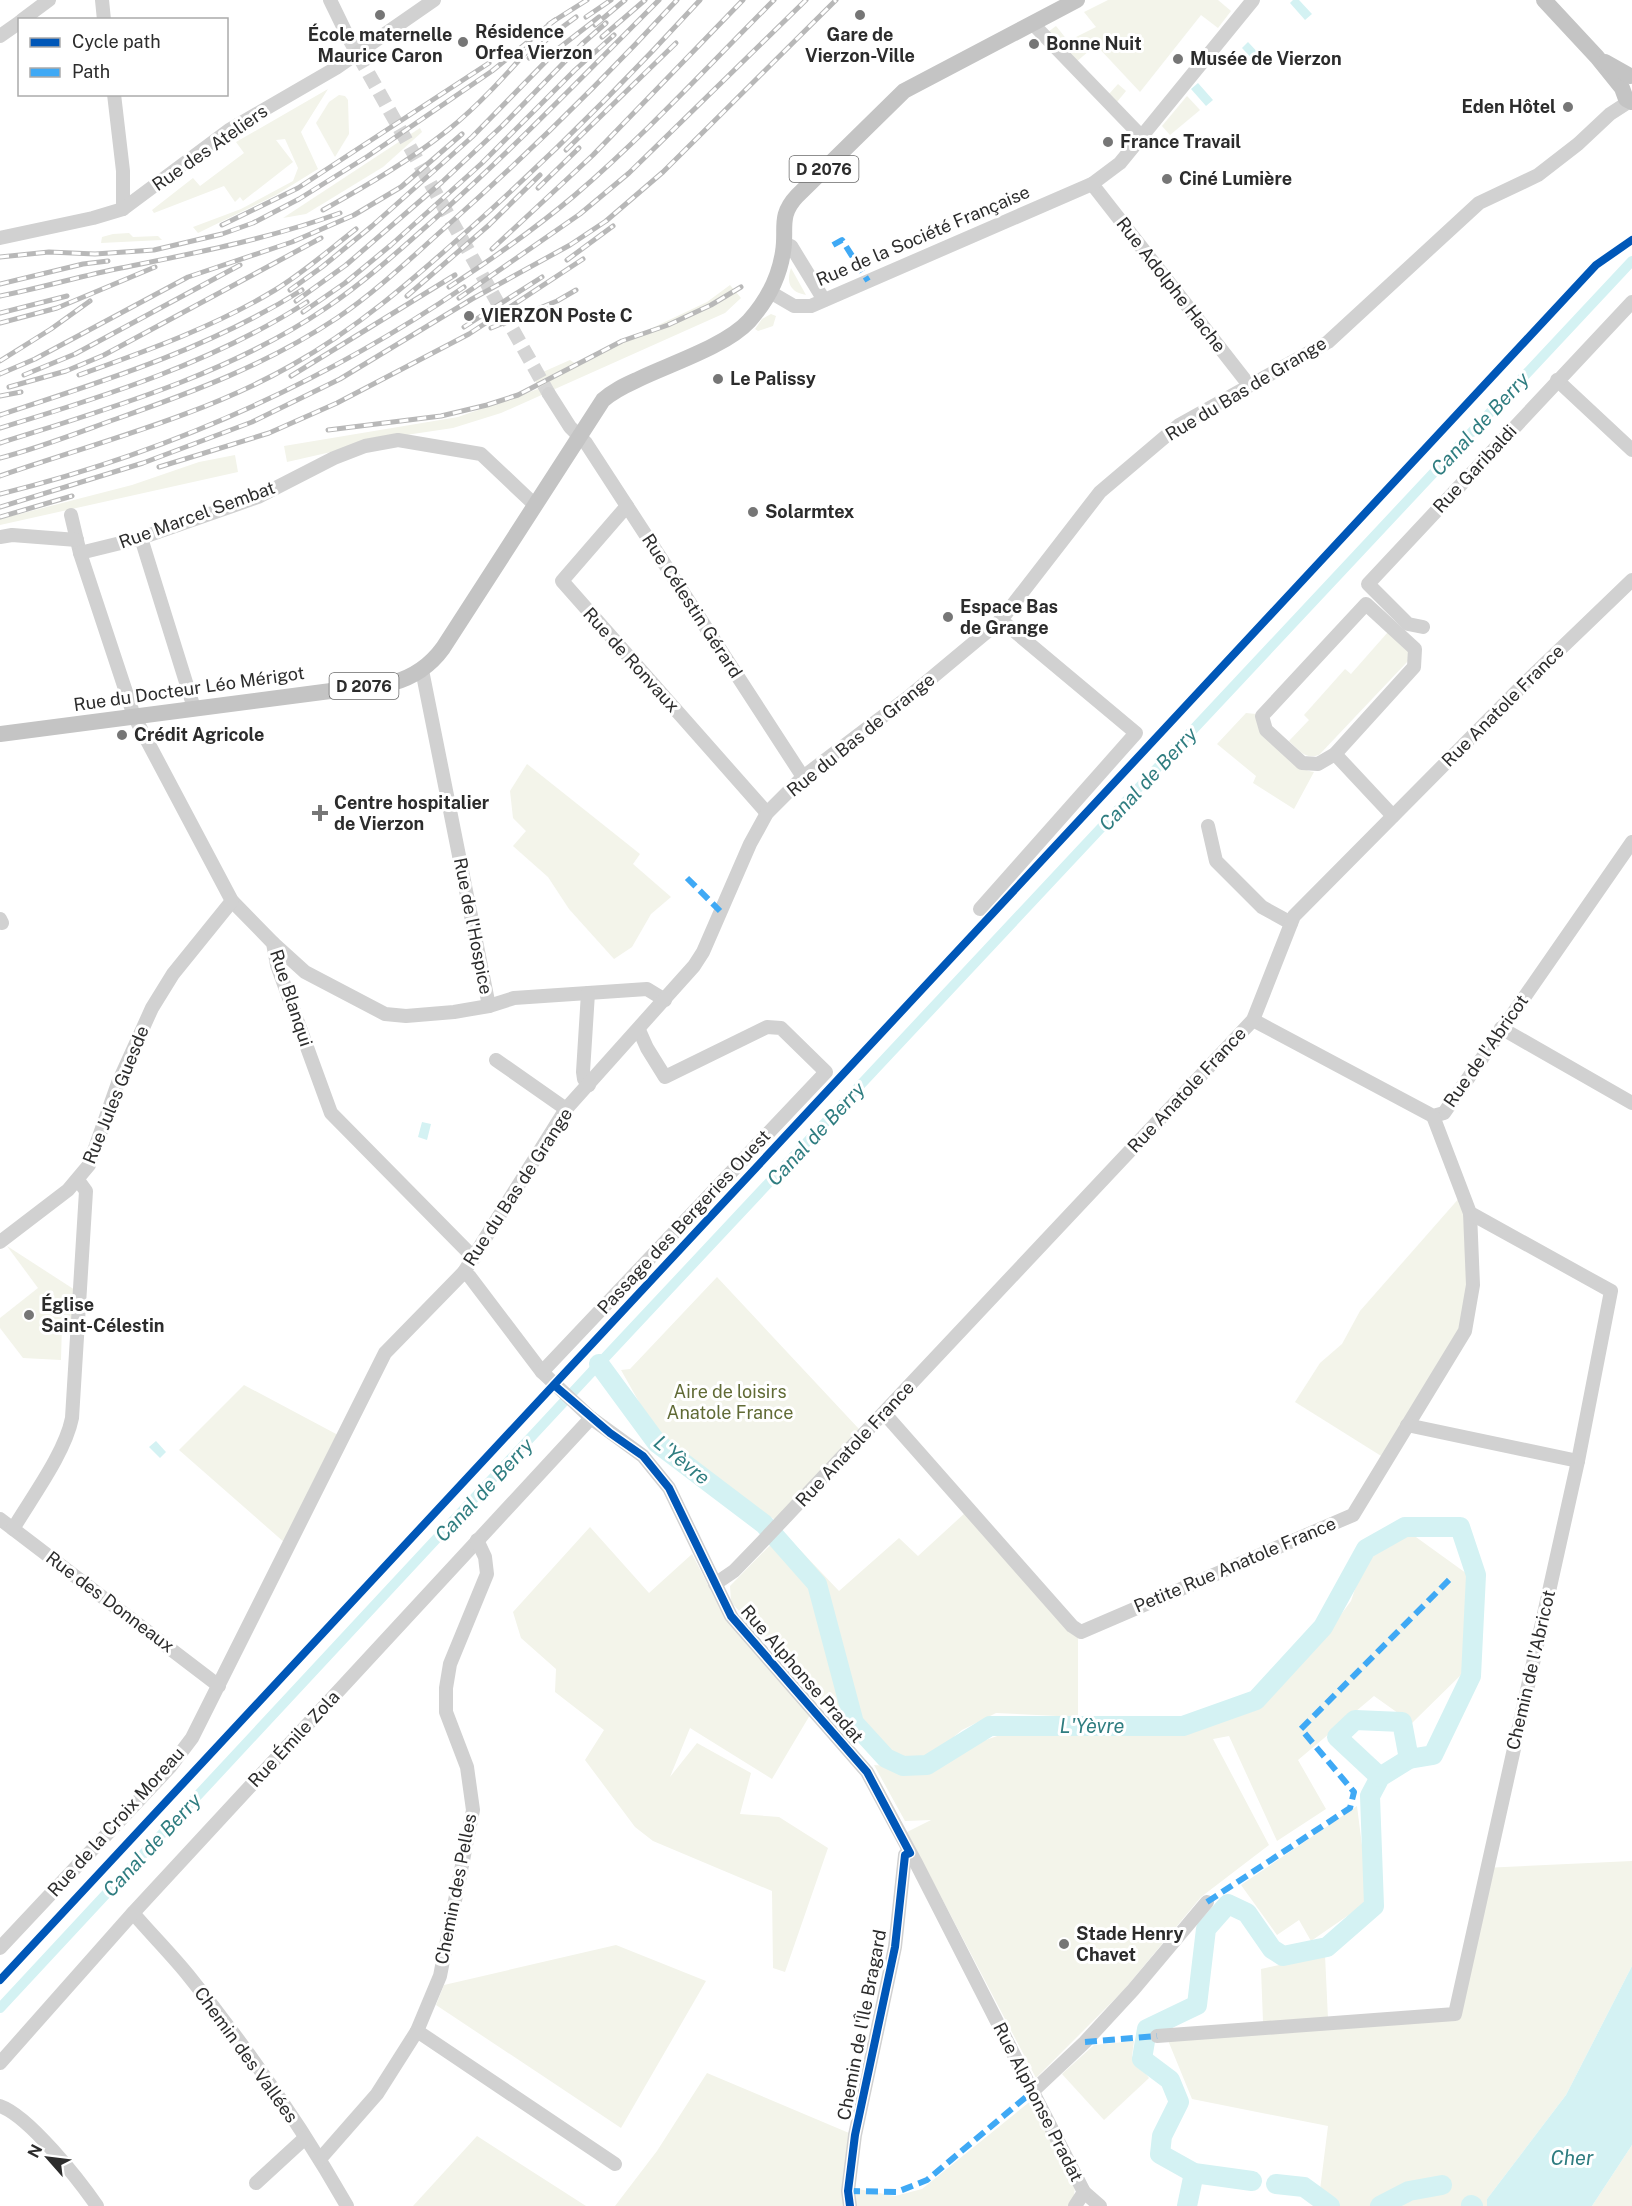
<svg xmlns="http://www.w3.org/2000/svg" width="1632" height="2206" font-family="'Public Sans',sans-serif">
<rect width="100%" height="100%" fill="#fff"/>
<g fill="#f3f4ea">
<polygon points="1108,0 1218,0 1231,11 1218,28 1201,15 1140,92 1096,45 1076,62 1048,32 1056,26 1068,41 1096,27 1084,12"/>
<polygon points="1118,84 1126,91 1117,102 1109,94"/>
<polygon points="328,89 301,132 318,169 276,195 198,233 193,227 241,209 293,181 298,168 285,139 276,140 293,162 243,201 240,197 235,202 224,186 154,213 152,210 193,178 200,186 244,153 236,142"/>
<polygon points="339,95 345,96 348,100 349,134 335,157 316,123 329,102"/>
<polygon points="1187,96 1200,110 1170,135 1162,126"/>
<polygon points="420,128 422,132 383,167 306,214 283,218"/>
<polygon points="129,233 133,237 158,236 162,240 101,243 102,237 113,234"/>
<path d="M791,268L806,295C790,292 786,283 791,268Z"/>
<polygon points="730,285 741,298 725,313 501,413 453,428 406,435 287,462 284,446 458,417 538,389 534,376 570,360 576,364 707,302"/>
<polygon points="771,314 776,316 773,326 758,331 755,329 762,319"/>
<polygon points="235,455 238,472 0,525 0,519 132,485 199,462"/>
<path d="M1388,632L1409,650L1408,661L1319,755C1305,760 1299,750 1289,741L1309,720L1304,715L1345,669L1351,674Z"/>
<path d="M1246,713L1256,714C1264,736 1290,769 1314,772L1294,809L1253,783L1256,776L1217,744Z"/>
<polygon points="527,764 640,854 633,864 671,897 651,914 632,947 614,959 569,909 548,877 513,846 526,831 513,818 510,791"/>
<polygon points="1461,1196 1467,1210 1471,1285 1462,1330 1386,1459 1295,1402 1320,1363 1342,1344 1360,1311"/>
<polygon points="7,1246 75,1290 72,1323 62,1324 61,1360 23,1358 0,1328 0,1318 38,1288"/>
<polygon points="717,1277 859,1429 777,1521 677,1458 643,1409 621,1370 630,1369"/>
<polygon points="244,1385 338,1435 285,1543 179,1450"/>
<polygon points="966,1512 1078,1638 1078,1717 996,1713 962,1730 927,1759 914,1760 892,1753 875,1733 844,1728 731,1602 730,1586 783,1532 839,1591 899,1538 918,1556"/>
<polygon points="590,1527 649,1593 692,1554 725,1618 810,1715 772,1779 690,1728 670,1777 697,1743 751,1773 740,1814 779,1817 828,1848 785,1972 773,1968 772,1891 653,1841 635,1827 585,1760 604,1730 555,1692 556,1669 521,1638 513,1612"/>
<polygon points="1409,1532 1470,1576 1468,1668 1412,1723 1374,1696 1298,1760 1326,1809 1277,1841 1229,1736 1213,1739 1269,1845 1201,1897 1123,1991 1036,2078 907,1832 931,1820 905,1821 874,1765 926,1769 971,1745 1009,1732 1188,1731 1244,1712 1271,1695 1328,1632 1351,1601 1365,1560"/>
<polygon points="1357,1806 1369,1901 1311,1941 1299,1920 1277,1935 1241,1885"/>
<polygon points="1632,1861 1632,1966 1566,2095 1487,2199 1487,2206 1318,2206 1328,2126 1192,2099 1165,2033 1453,2014 1483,1868"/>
<polygon points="616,1945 706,1981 621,2128 436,2005 444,1985"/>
<polygon points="1325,1955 1328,2019 1263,2022 1261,1969"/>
<polygon points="1134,2041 1132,2056 1149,2078 1104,2120 1062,2074 1094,2045"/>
<polygon points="707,2073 849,2133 842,2186 895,2196 922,2189 1033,2099 1075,2186 1073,2206 615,2206 657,2151"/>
<polygon points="477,2136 586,2206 413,2206"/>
<polygon points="1632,2145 1632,2206 1592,2206"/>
</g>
<g fill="#d4f2f3">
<polygon points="1293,0 1299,0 1312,14 1305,20 1290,3"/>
<polygon points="1248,42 1263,58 1257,64 1242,48"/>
<polygon points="1198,83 1213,100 1206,106 1191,89"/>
<polygon points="422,1122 431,1124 427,1140 418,1137"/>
<polygon points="156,1441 166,1452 160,1458 149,1447"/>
<polygon points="1632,1966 1632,2145 1592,2206 1487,2206 1487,2199 1566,2095"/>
</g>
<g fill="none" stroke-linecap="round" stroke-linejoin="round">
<polyline stroke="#d4f2f3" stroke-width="10" points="0,2008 599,1364 1632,261"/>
<g stroke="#d4f2f3" stroke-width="20">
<polyline points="599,1364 657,1443 764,1524 817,1584 854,1723 886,1758 903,1766 927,1765 990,1726 1183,1726 1256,1700 1323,1627 1366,1549 1405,1527 1460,1527 1476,1575 1471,1676 1433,1755 1409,1759 1380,1777 1370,1796 1374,1906 1327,1947 1283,1956 1272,1949 1247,1913 1228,1904 1206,1929 1197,2005 1147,2029 1142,2059 1170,2080 1179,2102 1162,2136 1160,2154 1194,2173 1252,2181"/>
<polyline points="1380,1777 1337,1737 1355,1720 1402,1722 1409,1759"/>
<polyline points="1276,2184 1304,2187 1330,2206"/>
<polyline points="1471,2205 1473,2206"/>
<polyline points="1187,2206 1194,2173"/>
<polyline points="1380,2206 1409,2191 1442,2185"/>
</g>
<polyline stroke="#d5d5d5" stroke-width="14" stroke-dasharray="14 7" stroke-linecap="butt" points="348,37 549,394"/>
<g stroke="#d1d1d1" stroke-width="14">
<polyline points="102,0 104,20"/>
<polyline points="330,0 348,37"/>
<polyline points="22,20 49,0"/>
<polyline points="1032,23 1142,137"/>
<polyline points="0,36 20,22"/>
<polyline points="114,94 123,171 123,209"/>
<polyline points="1092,184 1249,385"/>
<polyline points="0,238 93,218 123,209 229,130 336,68 434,0"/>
<polyline points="791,246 824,300"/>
<polyline points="770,292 794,306 811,306 1092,184 1120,163 1253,0"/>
<polyline points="1557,380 1632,450"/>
<polyline points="549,394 570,427 586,443 803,777"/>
<polyline points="627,506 562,581 767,813"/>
<polyline points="71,515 80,553 134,716 232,901 273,943 277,965 331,1113 474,1258"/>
<polyline points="0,537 12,535 77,540"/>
<polyline points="141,538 194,708"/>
<polyline points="80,553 141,538 258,497 334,458 365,446 398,440 481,454 535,505"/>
<polygon points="1366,604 1415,649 1414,667 1335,754 1318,764 1302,763 1266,730 1262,716"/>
<polyline points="1423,627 1408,624 1368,584 1632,302"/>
<polyline points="422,670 489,1006"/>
<polyline points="1335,754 1393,816"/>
<polyline points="1208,826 1216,861 1262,907 1291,923"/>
<polyline points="980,909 1136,733 1001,620"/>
<polyline points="0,919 2,923"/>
<polyline points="273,943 305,972 385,1014 406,1016 454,1012 489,1006 514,998 647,989 665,1000"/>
<polyline points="588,993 583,1072 584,1079 589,1085"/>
<polyline points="1253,1020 1433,1116 1444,1113 1632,842"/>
<polyline points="1501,1028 1632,1103"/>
<polyline points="496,1060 566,1109"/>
<polyline points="0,1242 68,1190 89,1165 118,1083 152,1008 173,974 232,901"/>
<polyline points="464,1272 470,1277 542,1372 591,1418 643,1456 669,1488 731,1616 867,1772 916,1863 1084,2192 1100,2206"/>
<polyline points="542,1372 826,1072 781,1028 767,1027 665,1077 647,1048 639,1030"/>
<polyline points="884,1413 1072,1626 1081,1632 1353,1515 1465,1331 1473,1285 1470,1213"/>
<polyline points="1407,1425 1578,1461"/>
<polyline points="0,1519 219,1686"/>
<path d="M13,1529C32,1497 65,1453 72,1418L86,1191L78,1180"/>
<polyline points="715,1584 734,1571 763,1541 1253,1020 1294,916 1524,684 1632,580"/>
<path d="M133,1913C151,1934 171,1954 188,1975C247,2048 301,2125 347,2206"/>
<polyline points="0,1948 170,1767 192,1738 385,1353 464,1272 566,1109 694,966 703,952 750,844 767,813 803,777 911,695 1001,620 1100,492 1179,425 1328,342 1479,203 1538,175 1578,144 1610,114 1630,101"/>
<polyline points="417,2031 615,2164"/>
<polyline points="1157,2036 1455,2014 1578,1461 1611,1291 1470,1213 1433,1116"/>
<polyline points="0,2063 133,1913 591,1418"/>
<polyline points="1032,2092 1085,2042 1133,1990 1207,1902"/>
<path d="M0,2106C29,2116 79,2180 97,2206"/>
<polyline points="320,2159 377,2094 417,2031 440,1976 473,1810 467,1767 446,1712 446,1688 450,1664 487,1574 485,1557 477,1540"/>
<polyline points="256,2183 305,2138"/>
<polyline points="850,2206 848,2191 855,2135 895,1947 905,1855 910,1853"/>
<polyline points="1075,2206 1084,2192"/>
</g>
<g stroke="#c4c4c4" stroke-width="16">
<polyline points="1544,0 1597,57 1622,88 1626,99 1632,102"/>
<polyline points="1605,62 1630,76"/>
<path d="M0,734L392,683C414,677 430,666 443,648L603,400C614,390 626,385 639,379C670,364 726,346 749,321C766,302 779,278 783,252C787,229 778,216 797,196L904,91L1077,0"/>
</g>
<g stroke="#b8b8b8" stroke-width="5">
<g id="rail">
<polyline points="586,17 611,0"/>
<polyline points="549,24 587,0"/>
<polyline points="595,25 625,0"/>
<polyline points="602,37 645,0"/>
<polyline points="529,58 549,37 576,17"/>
<polyline points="566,150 676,43"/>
<polyline points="538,188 579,148"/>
<path d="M323,210C366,186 409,161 448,130C478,106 504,77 530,48"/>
<polyline points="222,225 298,188 489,63"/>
<polyline points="492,249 593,155 743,0"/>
<polyline points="0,257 49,252 95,254 154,250 222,234 253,223 299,199 368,156 492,71 555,20"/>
<polyline points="567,260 613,226"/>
<polyline points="0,284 83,264 108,261"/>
<path d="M449,287C492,259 535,229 575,195C645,135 709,65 774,0"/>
<polyline points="290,290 322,267 372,226 472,137 559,48 599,17"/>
<path d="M0,296C41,288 81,276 121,268C195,253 269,239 340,213"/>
<polyline points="407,296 489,225 540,175"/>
<polyline points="459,298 580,214 629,173 806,0"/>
<polyline points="296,301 346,265 442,182 502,126 582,44 606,23"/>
<polyline points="303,312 345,283 391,245 481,164 575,70 614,35"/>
<polyline points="0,313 67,296"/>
<polyline points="0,323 57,308 155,267"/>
<polyline points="464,327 542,277"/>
<polyline points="491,328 557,301 576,290"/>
<polyline points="0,361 51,329 90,301"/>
<polyline points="0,374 35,359 188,277 292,242 354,215 401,187 462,134"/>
<polyline points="24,375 75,354 240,265"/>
<path d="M79,375C146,351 214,327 275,290C304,272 329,250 356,229"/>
<polyline points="291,376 455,275"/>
<polyline points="9,387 66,371 104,355 321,238"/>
<polyline points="0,396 21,392"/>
<path d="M0,415C104,381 208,349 302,290"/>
<path d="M0,428C106,396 214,362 307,302"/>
<polyline points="328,430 441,416 487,405 518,395 622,341 668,325 711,305 741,287"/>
<path d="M0,443C111,408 229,374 326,308C366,281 402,248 438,216C515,147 586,73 659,0"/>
<path d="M0,458C39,448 77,433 116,419C193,392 268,364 337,318C377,291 412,257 448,225C528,154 605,78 677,0"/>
<polyline points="159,467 269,433 337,403 469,334 583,259"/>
<path d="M0,476C96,443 205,415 292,365C356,329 410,282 465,233C547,160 626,81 700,0"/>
<path d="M0,494C166,453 323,383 464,287"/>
<polyline points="0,507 143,463 252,422 340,379 472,299 570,245 606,221 663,172 836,0"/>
<polyline points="0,517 72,496"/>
</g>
</g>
<use href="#rail" stroke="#fff" stroke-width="3" stroke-dasharray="9" stroke-linecap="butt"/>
<g stroke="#3fa9f5" stroke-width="6" stroke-dasharray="12 6" stroke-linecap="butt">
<polyline points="833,245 842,240 868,281"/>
<polyline points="687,878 720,911"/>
<polyline points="1207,1902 1350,1808 1354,1792 1301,1729 1450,1579"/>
<polyline points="1085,2042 1157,2036"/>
<polyline points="848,2191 897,2192 927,2180 1032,2092"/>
</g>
<g stroke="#fff" stroke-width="11">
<g id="cycleway">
<polyline points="554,1385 610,1433 643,1456 669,1488 731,1616 867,1772 910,1853 905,1855 895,1947 855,2135 848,2191 850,2206"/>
<polyline points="0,1980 1596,265 1632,240"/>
</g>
</g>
<use href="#cycleway" stroke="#0057b8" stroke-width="8"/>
</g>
<g fill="#767676" stroke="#fff" stroke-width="2">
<circle cx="380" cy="15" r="6"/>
<circle cx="860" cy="15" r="6"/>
<circle cx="463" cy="42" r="6"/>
<circle cx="1034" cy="44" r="6"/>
<circle cx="1178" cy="59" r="6"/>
<circle cx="1568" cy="107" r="6"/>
<circle cx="1108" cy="142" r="6"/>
<circle cx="1167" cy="179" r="6"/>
<circle cx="469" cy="316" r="6"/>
<circle cx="718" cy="379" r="6"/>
<circle cx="753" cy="512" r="6"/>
<circle cx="948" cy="617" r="6"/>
<circle cx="122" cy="735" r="6"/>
<path d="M317 804h6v6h6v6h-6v6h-6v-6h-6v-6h6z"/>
<circle cx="29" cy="1315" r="6"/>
<circle cx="1064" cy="1944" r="6"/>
</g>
<g text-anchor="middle" stroke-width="6" stroke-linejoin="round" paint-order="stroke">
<g fill="#fff" stroke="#6b6b6b" stroke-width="1.5">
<rect x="789.5" y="156" width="69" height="26" rx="4.5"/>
<rect x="329.5" y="673" width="69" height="26" rx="4.5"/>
</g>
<g font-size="16" font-weight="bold" fill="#2c2c2c">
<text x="824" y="175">D 2076</text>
<text x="364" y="692">D 2076</text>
</g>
<g font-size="18" font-weight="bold" fill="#2c2c2c" stroke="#fff" text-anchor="start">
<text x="475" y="38">Résidence<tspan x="475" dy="21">Orfea Vierzon</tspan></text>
<text x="380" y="41" text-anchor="middle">École maternelle<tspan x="380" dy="21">Maurice Caron</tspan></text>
<text x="860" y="41" text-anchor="middle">Gare de<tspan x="860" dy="21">Vierzon-Ville</tspan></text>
<text x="1046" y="50">Bonne Nuit</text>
<text x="1190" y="65">Musée de Vierzon</text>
<text x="1556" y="113" text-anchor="end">Eden Hôtel</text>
<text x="1120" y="148">France Travail</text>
<text x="1179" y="185">Ciné Lumière</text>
<text x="481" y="322">VIERZON Poste C</text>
<text x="730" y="385">Le Palissy</text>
<text x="765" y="518">Solarmtex</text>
<text x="960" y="613">Espace Bas<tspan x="960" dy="21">de Grange</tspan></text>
<text x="134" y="741">Crédit Agricole</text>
<text x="334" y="809">Centre hospitalier<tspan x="334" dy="21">de Vierzon</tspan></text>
<text x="41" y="1311">Église<tspan x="41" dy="21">Saint-Célestin</tspan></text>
<text x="1076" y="1940">Stade Henry<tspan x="1076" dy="21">Chavet</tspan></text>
</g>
<g font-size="18" fill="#2c2c2c" stroke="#fff">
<text transform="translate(210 148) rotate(-35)" y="6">Rue des Ateliers</text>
<text transform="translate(923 236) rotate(-23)" y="6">Rue de la Société Française</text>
<text transform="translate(1171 285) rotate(52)" y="6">Rue Adolphe Hache</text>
<text transform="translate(1246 389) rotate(-31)" y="6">Rue du Bas de Grange</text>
<text transform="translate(1475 469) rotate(-47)" y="6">Rue Garibaldi</text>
<text transform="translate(197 515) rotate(-20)" y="6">Rue Marcel Sembat</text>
<text transform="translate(692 606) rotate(57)" y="6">Rue Célestin Gérard</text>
<text transform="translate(631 660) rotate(48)" y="6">Rue de Ronvaux</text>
<text transform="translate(189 689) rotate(-8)" y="6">Rue du Docteur Léo Mérigot</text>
<text transform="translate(1503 706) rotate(-45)" y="6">Rue Anatole France</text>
<text transform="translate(861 735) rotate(-39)" y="6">Rue du Bas de Grange</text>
<text transform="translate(473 926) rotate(79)" y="6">Rue de l'Hospice</text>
<text transform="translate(291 998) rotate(72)" y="6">Rue Blanqui</text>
<text transform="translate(1486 1051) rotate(-55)" y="6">Rue de l'Abricot</text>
<text transform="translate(1187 1090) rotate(-47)" y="6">Rue Anatole France</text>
<text transform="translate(116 1095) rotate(-68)" y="6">Rue Jules Guesde</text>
<text transform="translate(518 1187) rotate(-57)" y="6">Rue du Bas de Grange</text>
<text transform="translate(684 1222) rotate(-47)" y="6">Passage des Bergeries Ouest</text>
<text transform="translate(855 1444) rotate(-47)" y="6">Rue Anatole France</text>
<text transform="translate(1235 1565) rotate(-23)" y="6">Petite Rue Anatole France</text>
<text transform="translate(110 1602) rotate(37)" y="6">Rue des Donneaux</text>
<text transform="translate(1531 1670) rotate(-77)" y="6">Chemin de l'Abricot</text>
<text transform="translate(802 1674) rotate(49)" y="6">Rue Alphonse Pradat</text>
<text transform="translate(294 1739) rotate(-47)" y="6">Rue Émile Zola</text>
<text transform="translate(116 1822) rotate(-48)" y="6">Rue de la Croix Moreau</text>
<text transform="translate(456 1889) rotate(-79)" y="6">Chemin des Pelles</text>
<text transform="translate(862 2025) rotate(-79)" y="6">Chemin de l'Île Bragard</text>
<text transform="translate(246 2055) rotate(54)" y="6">Chemin des Vallées</text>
<text transform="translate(1038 2102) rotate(63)" y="6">Rue Alphonse Pradat</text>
</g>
<g font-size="18" fill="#616b36" stroke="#fff">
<text x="730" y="1398">Aire de loisirs<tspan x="730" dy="21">Anatole France</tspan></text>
</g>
<g font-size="20" font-style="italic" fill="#2f7d80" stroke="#fff">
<text transform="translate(1480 424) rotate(-47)" y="7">Canal de Berry</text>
<text transform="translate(1148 779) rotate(-47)" y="7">Canal de Berry</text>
<text transform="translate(816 1134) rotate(-47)" y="7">Canal de Berry</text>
<text transform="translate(682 1460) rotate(39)" y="7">L'Yèvre</text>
<text transform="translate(484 1490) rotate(-47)" y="7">Canal de Berry</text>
<text x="1092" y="1733">L'Yèvre</text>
<text transform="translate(152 1845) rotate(-47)" y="7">Canal de Berry</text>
<text x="1572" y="2165">Cher</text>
</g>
</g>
<rect x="18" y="18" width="210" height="78" fill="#ffffff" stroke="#ababab" stroke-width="1.5"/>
<rect x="30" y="38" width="30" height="9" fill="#0057b8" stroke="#ababab" stroke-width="1.5"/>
<text x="72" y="48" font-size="18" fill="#2c2c2c">Cycle path</text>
<rect x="30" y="68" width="30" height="9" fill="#3fa9f5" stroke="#ababab" stroke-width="1.5"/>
<text x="72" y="78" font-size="18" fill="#2c2c2c">Path</text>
<g transform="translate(48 2158) rotate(298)" stroke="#ffffff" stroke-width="4.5" paint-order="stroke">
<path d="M0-4.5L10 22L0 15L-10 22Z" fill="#2c2c2c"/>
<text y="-9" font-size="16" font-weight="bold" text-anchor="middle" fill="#2c2c2c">N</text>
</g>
</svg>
